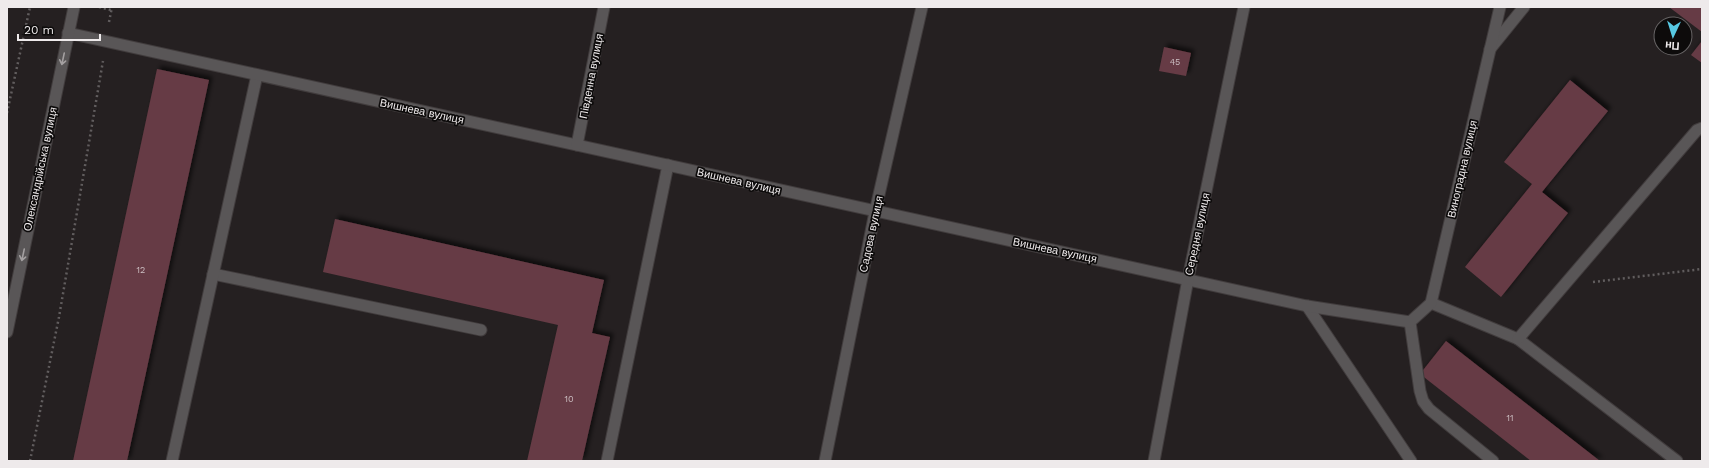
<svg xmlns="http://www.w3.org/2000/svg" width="1709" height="468" font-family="'Work Sans',sans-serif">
<defs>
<filter id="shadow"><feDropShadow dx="3.5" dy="-3.5" stdDeviation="2" flood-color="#0009"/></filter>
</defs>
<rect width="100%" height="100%" fill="#252021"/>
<g fill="#663b45" filter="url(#shadow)">
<polygon points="1669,7 1702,7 1702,32"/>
<polygon points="1702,41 1702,63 1691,55"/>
<polygon points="1164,47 1191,53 1186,76 1159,71"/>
<polygon points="157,69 209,80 127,461 73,461"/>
<polygon points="1570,80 1608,111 1542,192 1568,213 1501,297 1465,267 1532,184 1504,162"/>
<polygon points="335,219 604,280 592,333 610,337 582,461 527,461 558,325 323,272"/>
<polygon points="1446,341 1600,461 1531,461 1420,374"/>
</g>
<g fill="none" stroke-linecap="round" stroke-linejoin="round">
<g stroke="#413c3d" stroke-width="13">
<g id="service">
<polyline points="1490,49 1524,7"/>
<polyline points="213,274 481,330"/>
<polyline points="1431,303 1518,339 1677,461"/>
<polyline points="1307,306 1411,461"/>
<polyline points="1410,322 1420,391 1423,401 1429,409 1493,461"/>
<polyline points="1518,339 1697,130 1702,128"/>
<polyline points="172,461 257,75"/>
<polyline points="607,461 668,165"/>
</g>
</g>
<g stroke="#413c3d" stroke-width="13">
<g id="minor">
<polyline points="68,33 1307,306 1410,322 1431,303 1500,7"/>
<polyline points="577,145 604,7"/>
<polyline points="7,332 74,7"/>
<polyline points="825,461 875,212 922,7"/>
<polyline points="1154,461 1188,279 1244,7"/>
</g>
</g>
<g stroke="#615d5e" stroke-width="2.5" stroke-dasharray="2 3" stroke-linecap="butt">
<polyline points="99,7 111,10"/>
<polyline points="109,22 112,7"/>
<polyline points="7,113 30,7"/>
<polyline points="1593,282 1702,269"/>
<polyline points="30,461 59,317 103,61"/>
</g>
<use href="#service" stroke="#595657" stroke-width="11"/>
<use href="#minor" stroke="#595657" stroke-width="11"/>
</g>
<defs><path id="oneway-shaft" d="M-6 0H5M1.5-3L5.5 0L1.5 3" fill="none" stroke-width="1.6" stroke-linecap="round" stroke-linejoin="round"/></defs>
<g stroke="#a4a0a1">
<use href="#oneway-shaft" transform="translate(63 59) rotate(102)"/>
<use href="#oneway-shaft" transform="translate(23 255) rotate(102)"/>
</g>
<g text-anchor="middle" stroke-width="3.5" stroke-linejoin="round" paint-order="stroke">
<g font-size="9" fill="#ccbec2">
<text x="1175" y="65">45</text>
<text x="141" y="273">12</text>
<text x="569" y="402">10</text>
<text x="1510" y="421">11</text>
</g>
<g font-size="11" fill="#eeeaeb" stroke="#0d0b0b">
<text transform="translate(591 76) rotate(-79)" y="4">Південна вулиця</text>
<text transform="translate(422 111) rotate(12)" y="4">Вишнева вулиця</text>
<text transform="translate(40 169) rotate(-78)" y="4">Олександрійська вулиця</text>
<text transform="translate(1462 169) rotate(-77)" y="4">Виноградна вулиця</text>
<text transform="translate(739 181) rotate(13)" y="4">Вишнева вулиця</text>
<text transform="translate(871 234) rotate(-78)" y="4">Садова вулиця</text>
<text transform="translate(1197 234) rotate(-78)" y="4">Середня вулиця</text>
<text transform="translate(1055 250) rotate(12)" y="4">Вишнева вулиця</text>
</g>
</g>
<rect width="1709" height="468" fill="none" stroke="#eeeaeb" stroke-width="16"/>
<g transform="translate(1673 36) rotate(184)"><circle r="19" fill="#0d0b0b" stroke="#676465"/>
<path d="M0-3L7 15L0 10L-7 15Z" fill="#58c9e3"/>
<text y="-6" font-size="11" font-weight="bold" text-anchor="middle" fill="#eeeaeb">Пн</text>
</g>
<path d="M18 34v6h82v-6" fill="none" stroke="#eeeaeb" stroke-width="2"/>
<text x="24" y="34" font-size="12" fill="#eeeaeb" stroke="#0d0b0b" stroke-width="3" paint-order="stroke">20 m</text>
</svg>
